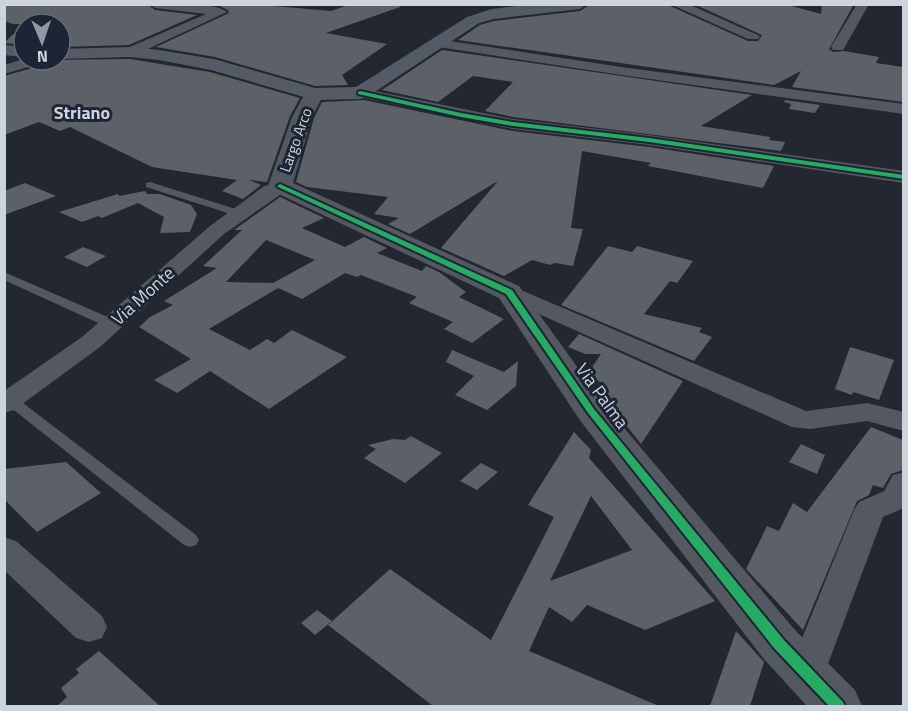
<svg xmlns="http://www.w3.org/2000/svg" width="908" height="711" font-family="'Titillium Web',sans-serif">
<rect width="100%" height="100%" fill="#23272f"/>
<g fill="#5c6067" fill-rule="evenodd">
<polygon points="4,4 147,4 155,10 197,15 129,45 60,47 60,24 13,24 4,21"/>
<polygon points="215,4 250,4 331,11 351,4 399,4 400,7 326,33 387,44 342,75 348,85 315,86 215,57 156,47 229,13 228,10"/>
<polygon points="655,4 668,5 748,41 758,41 762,35 696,5 784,4 821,14 822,4 854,4 829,49 833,52 844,51 879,57 876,63 903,67 903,102 792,87 801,71 774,85 458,40 480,25 494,21 580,11 589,5"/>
<polygon points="24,31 24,45 4,43 12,35"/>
<polygon points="442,50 752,95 701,126 770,137 769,140 785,142 781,151 513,117 485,111 513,82 473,76 438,102 382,90"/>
<polygon points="130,59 210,72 300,98 290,116 267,182 249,180 261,185 243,199 222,191 237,180 152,167 70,127 60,131 39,122 4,135 4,76 43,65 46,60"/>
<polygon points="364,100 513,131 649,147 774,166 763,188 648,166 651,163 582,151 571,228 583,229 573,266 555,263 550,265 532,260 504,276 441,248 498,181 410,234 388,224 399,218 374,214 388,197 307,187 296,182 314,118 322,102"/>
<polygon points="785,100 820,105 815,113 789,109 791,104 784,102"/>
<polygon points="25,183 56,196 4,215 4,191"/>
<polygon points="145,191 147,194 160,194 191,205 197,214 190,232 160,233 164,217 138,203 102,218 98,216 82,222 59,212 118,194 119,196"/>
<path d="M280,197L324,218L302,228L345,247L364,237L387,248L377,253L422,271L426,266L439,272L466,292L459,297L504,319L472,343L444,329L453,322L409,303L417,297L361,275L357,277L345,273L302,299L278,288L209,329L250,350L267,339L274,343L292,330L347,357L269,409L210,371L177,393L154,380L191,359L139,327L150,317L173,305L164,301L217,268L203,266L242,230H234ZM266,240L315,260L273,283L226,282Z"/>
<polygon points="608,246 632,252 637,246 693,261 677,283 670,281 644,314 702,328 699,332 712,337 694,361 561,305"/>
<polygon points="83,247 106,256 87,267 64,257"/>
<polygon points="579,334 683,381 641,444 599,391 603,383 586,376 601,354 585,354 568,347"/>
<polygon points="850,347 894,360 879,400 853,392 852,395 835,389"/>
<polygon points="452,350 504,372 518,361 516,386 487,410 455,395 474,376 446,362"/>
<polygon points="871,427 903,440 903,470 891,474 883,488 873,485 869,495 857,501 803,630 746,569 767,526 779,531 793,503 807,512"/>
<path d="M574,432L591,450L589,458L715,601L645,630L587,605L572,622L549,607L529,651L659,706H433L328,625L390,569L491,640L554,517L528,505ZM591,496L632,550L550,581Z"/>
<polygon points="411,436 442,453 405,483 364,458 376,449 368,445 393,439 405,440"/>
<polygon points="801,444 825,455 817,474 789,462"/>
<polygon points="66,462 101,493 37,532 4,499 4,469"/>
<polygon points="481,463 498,472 477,490 460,481"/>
<polygon points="317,610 332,621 315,635 301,623"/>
<polygon points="736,631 764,662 750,706 710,706"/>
<polygon points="99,651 160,706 57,706 67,697 61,688 79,673 76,669"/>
</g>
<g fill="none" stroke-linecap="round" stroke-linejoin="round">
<g fill="#535861" fill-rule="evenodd">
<polygon points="150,182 242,211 243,213 242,215 234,215 146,187 146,183"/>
<polygon points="4,272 117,321 118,324 117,327 107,327 4,280"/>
<polygon points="10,395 15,397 196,535 199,540 196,545 190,547 184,545 5,403 5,397"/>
</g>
<g fill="#535861" fill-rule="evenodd">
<path d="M149,4C167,4 214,1 227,12L135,55H125L123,52L125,49L206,14L155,8Z"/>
<polygon points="670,4 688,4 760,36 758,39 748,39"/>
<polygon points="857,4 869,4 843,50 833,50 831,47"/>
<polygon points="437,39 628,68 904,104 904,114 628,76 432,46 430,43"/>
<polygon points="24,59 44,60 42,63 4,74 4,65"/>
<polygon points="360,88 513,119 649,135 904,171 904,183 649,145 513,129 355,96 352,93 355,90"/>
<polygon points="280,180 287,182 289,186 287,190 224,234 100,347 14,410 4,413 4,391 82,337 210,226 263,187"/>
<polygon points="509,285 806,411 867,403 904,412 904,431 867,421 810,429 792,427 501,297 497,292 501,287"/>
<polygon points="904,472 904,508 883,517 820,685 807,690 794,685 788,673 854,510 859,502 884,491 893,475"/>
<polygon points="4,537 16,541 102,616 107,627 102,638 89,642 76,638 4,570"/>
</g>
<polygon fill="#535861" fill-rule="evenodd" points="314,88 321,90 324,94 312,117 293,183 519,286 603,403 795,630 855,690 862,706 807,706 763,658 579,419 499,298 272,191 268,186 292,117 307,90"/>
<g fill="#555b66" fill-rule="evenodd">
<polygon points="534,4 587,4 580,9 494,19 479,23 367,97 360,99 314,100 211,70 159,60 130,57 60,59 60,49 130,47 159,50 214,59 315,88 356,87 467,17 492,9"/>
<polygon points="4,45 24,47 24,57 4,55"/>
</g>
<g stroke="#1d2535" stroke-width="4">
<g id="cycleway">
<polygon points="360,91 461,113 513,122 649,138 904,175 904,179 649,142 513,126 461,117 358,94 358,92"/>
<polygon points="280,184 512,290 594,409 784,640 843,702 845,706 829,706 774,648 588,413 506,294 278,187 277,186"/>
</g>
</g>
<use href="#cycleway" fill="#26ab63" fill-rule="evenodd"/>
</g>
<g text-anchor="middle" stroke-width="6" stroke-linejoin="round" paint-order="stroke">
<g font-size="15" fill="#ced4de" stroke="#1d2535">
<text transform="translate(296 140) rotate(-70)" y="5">Largo Arco</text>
</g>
<g font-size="18" font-weight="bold" fill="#ced4de" stroke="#1d2535">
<text x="82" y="119">Striano</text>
</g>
<g font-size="18" fill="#ced4de" stroke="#1d2535">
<text transform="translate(143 296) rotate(-42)" y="6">Via Monte</text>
<text transform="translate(602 396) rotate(54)" y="6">Via Palma</text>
</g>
</g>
<rect width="908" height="711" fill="none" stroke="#ced4de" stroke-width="12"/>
<g transform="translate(42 42) rotate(178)"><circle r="28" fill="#1d2535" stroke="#646b79" stroke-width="1.5"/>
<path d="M0-4.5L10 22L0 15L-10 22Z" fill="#9297a1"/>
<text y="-9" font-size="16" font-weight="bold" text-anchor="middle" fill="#ced4de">N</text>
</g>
</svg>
